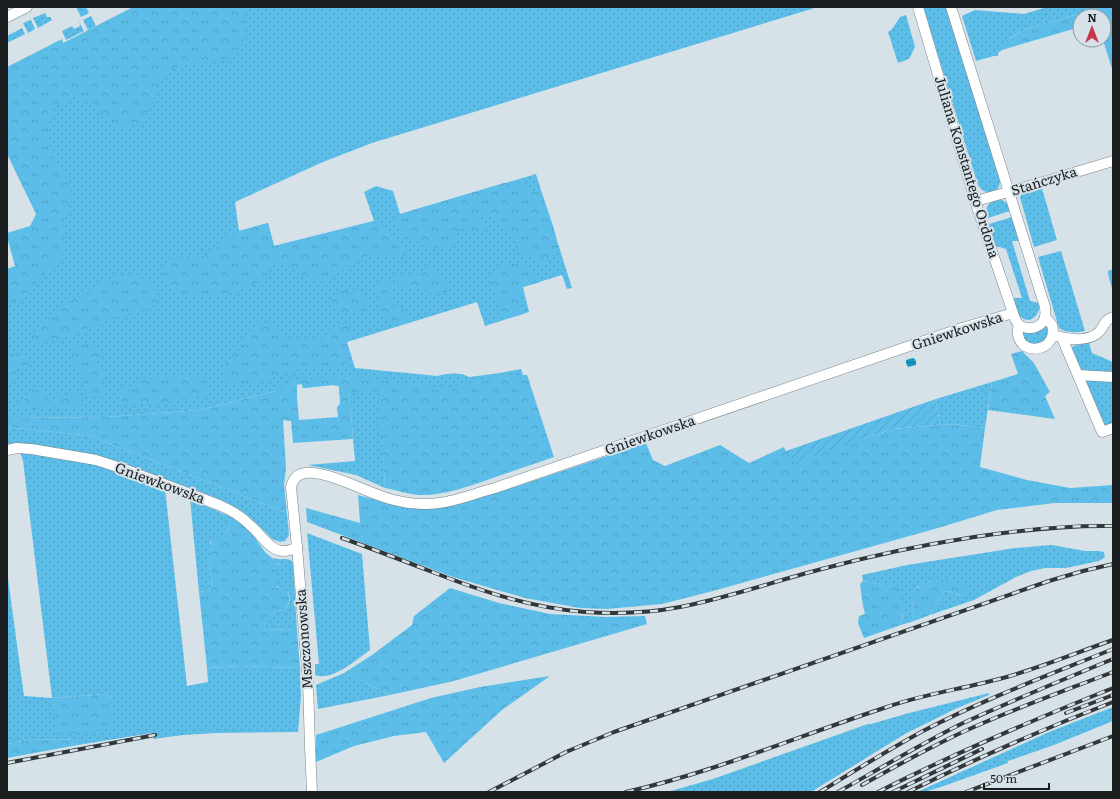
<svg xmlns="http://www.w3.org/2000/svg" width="1120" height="799" font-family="Literata,serif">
<defs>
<pattern id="grass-dots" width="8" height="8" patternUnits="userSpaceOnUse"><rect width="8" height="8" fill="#5cbee8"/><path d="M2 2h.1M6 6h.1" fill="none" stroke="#4fa3c7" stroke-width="1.8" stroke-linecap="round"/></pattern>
<pattern id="forest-crowns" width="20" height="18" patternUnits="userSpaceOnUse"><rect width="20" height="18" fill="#5cbee8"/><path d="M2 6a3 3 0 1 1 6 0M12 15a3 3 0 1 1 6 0" fill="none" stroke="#4fa3c7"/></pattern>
<pattern id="garden-furrows" width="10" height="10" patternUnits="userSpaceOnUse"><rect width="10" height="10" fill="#5cbee8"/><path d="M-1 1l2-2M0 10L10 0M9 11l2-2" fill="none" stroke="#4fa3c7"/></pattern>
<pattern id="water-rules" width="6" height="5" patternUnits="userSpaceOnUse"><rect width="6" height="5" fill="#1697c4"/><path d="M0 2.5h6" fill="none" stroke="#137b9f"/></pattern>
</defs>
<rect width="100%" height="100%" fill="#d6e2e8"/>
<g fill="url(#grass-dots)" fill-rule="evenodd">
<polygon points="76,7 86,7 89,13 81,17"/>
<path d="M157,7H818L372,143L323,162L235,202L239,231L268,223L274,246L374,221L364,192L376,186L393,191L400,214L536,174L572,288L567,289L562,275L523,287L529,312L485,326L477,302L347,342L355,368L438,376C446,373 462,372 469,377L500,373L521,369L523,375H527L530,384L380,392L385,488L356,475L308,465L355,461L349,393L339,394V386L333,385L303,388L302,384H297V397L280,390L200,410L107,417L7,418V280L46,221L7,76Z"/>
<path d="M923,7H947L1000,181C1000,194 985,197 978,185Z"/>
<polygon points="1047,7 1099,7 1082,13 1032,27 1020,32 1010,38 998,53 998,56 994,56 976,61 962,16 975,10 1024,14"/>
<polygon points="45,13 47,17 50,17 52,20 38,28 33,18"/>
<polygon points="906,15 915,47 909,59 898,63 888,32 892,29 900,17"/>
<polygon points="91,16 96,26 88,30 83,20"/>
<polygon points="31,20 35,29 28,33 23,23"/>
<polygon points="79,22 84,31 66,40 62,31 72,26 74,29 80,26"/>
<polygon points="22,28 25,34 7,43 7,36"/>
<polygon points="1041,185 1057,240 1034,247 1020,197 1022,194 1021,190"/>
<path d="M999,199C1006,201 1008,204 1010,211L988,218C984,206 988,203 999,199Z"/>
<path d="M1012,217L1020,241H1012L1030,301L1039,303C1041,315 1029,326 1020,316C1016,312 1015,303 1014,298H1022L1006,249L996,246L989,224Z"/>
<path d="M1061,251L1085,331C1076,333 1066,333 1059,328L1038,257Z"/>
<path d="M1047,324L1050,333L1042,344C1030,344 1026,345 1022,332L1032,333Z"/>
<path d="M1089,343L1092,353L1113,362V374L1081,371L1071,348C1075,344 1083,344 1089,343Z"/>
<polygon points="1083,379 1113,379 1113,426 1104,427"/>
<polygon points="992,382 985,428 952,424 940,425 936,399"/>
<path d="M7,427L90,436L287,513L289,535L285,541L280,542L272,539C263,530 254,520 243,512C224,499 198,491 176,483C121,464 66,443 7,444Z"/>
<path d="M20,452L88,463L111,469L165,489L187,686L208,682L207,668L241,666L300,668L301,696L298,732L217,733L183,735L154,739L152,733L78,745L77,739L28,740L7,744V571L24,696L52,698L23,461ZM109,694L113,729L52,698Z"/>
<path d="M190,499L231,517C230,523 228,532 222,535C215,539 217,535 210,542C211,546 212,551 212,555C211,558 210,561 209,564C209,573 215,582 209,590L199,592Z"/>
<path d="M307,533L362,554L370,650C357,659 332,682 315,675V664H319Z"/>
<polygon points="1052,545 1085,551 1098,551 1104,552 1105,557 1099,561 1066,568 1045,568 1031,571 1016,577 974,600 930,615 935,604 941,600 942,595 945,591 950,592 962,596 930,581 917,587 912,602 914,621 901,625 903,615 891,585 883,585 863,581 862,575 907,565 1015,548"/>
<path d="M272,558C274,558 276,559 278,559C284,560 289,557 293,563L297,630L264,629C265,614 271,613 284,610C290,603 291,601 289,593L275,586V581L277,579V571L280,565L273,562Z"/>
<polygon points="344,673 390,695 318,709 316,685"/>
<polygon points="989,693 989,695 955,709 905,734 811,792 667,792 713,779 868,724 871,724 909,713"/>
<polygon points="1113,707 1113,721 1054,745 1008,761 1008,763 941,787 924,792 917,792 1049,732"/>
</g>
<g fill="url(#forest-crowns)" fill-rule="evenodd">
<polygon points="133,7 243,7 244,21 244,45 226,60 192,63 165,72 156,87 154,101 141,123 116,128 104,120 93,102 75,97 52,108 48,135 52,154 69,183 70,192 70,202 64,220 66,237 62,255 27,292 7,307 7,269 15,266 7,237 7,233 30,226 36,214 7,154 7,67 62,39 63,43"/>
<polygon points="1099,7 1113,7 1113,72 1103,40 1104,40 1104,16 1080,16 1080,27 1002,50 998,53 1000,45 1020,32 1032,27 1082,13"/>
<path d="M504,183C521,183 529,187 543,197C547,209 558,235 557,247C557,253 551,258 547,263H539L531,256L515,248L517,242L516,237L505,231L491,216L484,213L480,216L483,227L482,233H473L468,229H461L448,248C438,251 430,246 421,243C405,237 390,234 400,214Z"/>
<path d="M374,221L404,249L405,257L397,259L386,254L369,256L351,263L324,282H311L290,267L274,263C272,264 268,266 267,268C264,272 266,276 262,279C243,293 202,303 180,292C174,288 167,280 162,275V270L164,266L170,262L179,258L188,256L200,257L208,255L225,241L239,231L268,223L274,246Z"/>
<path d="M513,263C523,266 532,271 541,277V279L540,282L523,287C519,296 523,306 520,315L502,320L501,313L502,303L491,288C494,272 495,266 513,263Z"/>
<path d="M429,269C439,271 449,278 449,289L446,292H430L413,288L405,290L398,289L396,277C402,274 406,277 413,276C419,274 422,270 429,269Z"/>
<polygon points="1113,269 1113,292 1108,274 1108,271"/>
<polygon points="125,275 141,277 154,289 158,298 155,306 131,314 104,321 79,333 60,339 36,343 32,341 32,335 36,329 43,321 56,309 68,303 107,281"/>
<path d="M384,281H389C394,290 386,298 395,308C402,308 409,310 411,317C403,330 388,321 379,314C379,311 381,307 381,304C380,294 372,290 384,281Z"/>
<path d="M351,290C360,292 367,294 371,303C369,305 367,309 365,311C356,317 338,311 330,306L329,301C336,291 340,291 351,290Z"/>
<path d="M273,325L280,330L288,342L300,339L320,341C328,333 330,326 341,325C346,325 347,325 351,327L353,333L347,342L349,355L344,368H315L299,370L285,373L243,386L233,385L225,381L223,366L247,340L253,331L262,326Z"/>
<path d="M83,342C93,344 96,345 102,353L98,358L94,359L93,364L104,370C106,380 104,387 101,397C95,398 92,397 87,394C83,384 84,372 74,366L71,350L73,345Z"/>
<polygon points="1022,351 1034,363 1050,392 1045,396 1055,419 988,410 992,382 1018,374 1011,354"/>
<path d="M7,354C16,354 25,354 28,364L17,369C16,380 13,378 7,384Z"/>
<polygon points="185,374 200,376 207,381 209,391 204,395 197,398 167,402 123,405 117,401 121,391 150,376"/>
<path d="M517,375H527L554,457C533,464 513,471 493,478C469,486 444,496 418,495C407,494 396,490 385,488L379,392L375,391L349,393L353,439L293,443L291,421L283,420L286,468L284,485L287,513L90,436L7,427V418L107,417L200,410L280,390L284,384L290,380L308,378L338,377L367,378L439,388L460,386L480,380ZM302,384L303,388L333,385L339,386L340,404L337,407L338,417L299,420L296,385Z"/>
<path d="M35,388H41C44,393 44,395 42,400L44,402H51L73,394C78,396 86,398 85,404L72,408L23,409L21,408V405L30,390Z"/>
<polygon points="952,424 985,428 980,467 1027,480 1070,488 1113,485 1113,503 1055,503 997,510 938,528 713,591 662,604 607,609 580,608 525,598 453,577 307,522 306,508 360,523 358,495 388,503 448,505 518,486 646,443 653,460 665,466 720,445 749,463 784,447 786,451 862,439 893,429"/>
<path d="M231,517L236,519L253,535L265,552L272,558L273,562L283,567L281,570L277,571V579L275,582V586L278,588H284C292,596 291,601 284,610C271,613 265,614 264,629L297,630L300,668L241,666L207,668L199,592L209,590C215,582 209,573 209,564C210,561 211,558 212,555C212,549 210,544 211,538L222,535L227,531Z"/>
<path d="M937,579C949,580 958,582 968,590V595C958,596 954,592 945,591L942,595L941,600L935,604L930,615L914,621L912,602L913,592C919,585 928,581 937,579Z"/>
<path d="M863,581L883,585H891L900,587C905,597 903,615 901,625L864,638L858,623L859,616L865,614L863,606L860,584Z"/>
<polygon points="450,588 499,603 550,614 606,617 645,616 647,624 454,681 390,695 344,673 372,655 412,625 414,616"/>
<polygon points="550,676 502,710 444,763 426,732 394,736 354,746 316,762 316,735 431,698 480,687"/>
<polygon points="109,694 114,729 57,734 52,698"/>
<polygon points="77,739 78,745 7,758 7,744 28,740"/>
</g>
<polygon fill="url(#garden-furrows)" points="936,399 940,425 893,429 862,439 794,463 786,451"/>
<polygon fill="url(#water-rules)" points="913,358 915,359 916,362 916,365 908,367 906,363 906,360"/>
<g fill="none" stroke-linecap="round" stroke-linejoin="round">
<g stroke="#79848a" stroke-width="11">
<g id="street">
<path d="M918,7L977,207L1015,319C1021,332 1041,331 1045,317C1046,314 1045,310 1045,307L951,7"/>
<polyline points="7,17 27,7"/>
<polyline points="976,201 1043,182 1113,161"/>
<path d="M1019,325C1018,328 1017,331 1018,334C1021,358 1059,351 1052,325L1045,317"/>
<path d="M1057,336C1070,340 1090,342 1100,331C1105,324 1104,321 1113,317"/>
<polyline points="1062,338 1102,432 1113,428"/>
<polyline points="1078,375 1113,377"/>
<path d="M7,450L17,448L31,449L73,456L96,460L124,469L219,505C231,510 242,517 251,526C266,539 274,560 297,547"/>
<path d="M312,792L310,747L308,681L297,547L291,487C293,479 297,474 305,473C327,470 368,493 390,499C401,502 412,504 423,504C447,505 472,494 495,488L962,328L1013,313"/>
</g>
</g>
<use href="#street" stroke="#fff" stroke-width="10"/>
<g stroke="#32373a" stroke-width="4">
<g id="rail">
<path d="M342,538C373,549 404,561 435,573C484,592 532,608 585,612C617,614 649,613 680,607C727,598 772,582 818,570C870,556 922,545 974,537C1021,530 1066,525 1113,526"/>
<polyline points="1066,713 1113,695"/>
<polyline points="7,763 155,735"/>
<path d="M862,785C896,766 930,747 965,731C1013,709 1064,691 1113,672"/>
<polyline points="489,792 566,752 614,732 1049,581 1083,571 1113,564"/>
<path d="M626,792C715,772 801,735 887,707C924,694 962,689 999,679C1038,669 1075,653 1113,640"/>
<path d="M820,792C854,771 888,750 923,731C984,699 1049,675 1113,649"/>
<path d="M838,792C879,769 919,745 961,724C1011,701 1062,680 1113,659"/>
<path d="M878,792C955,753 1033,720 1113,688"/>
<polyline points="893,792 982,749"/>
<path d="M908,792C975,759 1043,729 1113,702"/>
<polyline points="966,792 1113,736"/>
</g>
</g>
<use href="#rail" stroke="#d6e2e8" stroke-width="2.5" stroke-dasharray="8" stroke-linecap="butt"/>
</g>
<g text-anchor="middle" stroke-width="4" stroke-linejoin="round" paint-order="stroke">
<g font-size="14" fill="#1a1e20" stroke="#d6e2e8">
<text transform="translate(967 167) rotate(73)" y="5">Juliana Konstantego Ordona</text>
<text transform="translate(1044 181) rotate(-17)" y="5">Stańczyka</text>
<text transform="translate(957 331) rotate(-18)" y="5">Gniewkowska</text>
<text transform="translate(650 435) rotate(-19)" y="5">Gniewkowska</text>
<text transform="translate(160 483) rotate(20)" y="5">Gniewkowska</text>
<text transform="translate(304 639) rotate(-94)" y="5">Mszczonowska</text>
</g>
</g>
<rect width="1120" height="799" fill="none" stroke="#1a1e20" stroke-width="16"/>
<g transform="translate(1092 28)"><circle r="19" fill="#d6e2e8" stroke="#8b9498"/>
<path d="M0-3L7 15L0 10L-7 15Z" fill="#c73747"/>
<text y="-6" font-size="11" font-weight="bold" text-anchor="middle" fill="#1a1e20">N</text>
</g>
<path d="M984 783v6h65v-6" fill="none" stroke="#1a1e20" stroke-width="2"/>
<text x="990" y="783" font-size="12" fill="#1a1e20" stroke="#d6e2e8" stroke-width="3" paint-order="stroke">50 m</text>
</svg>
